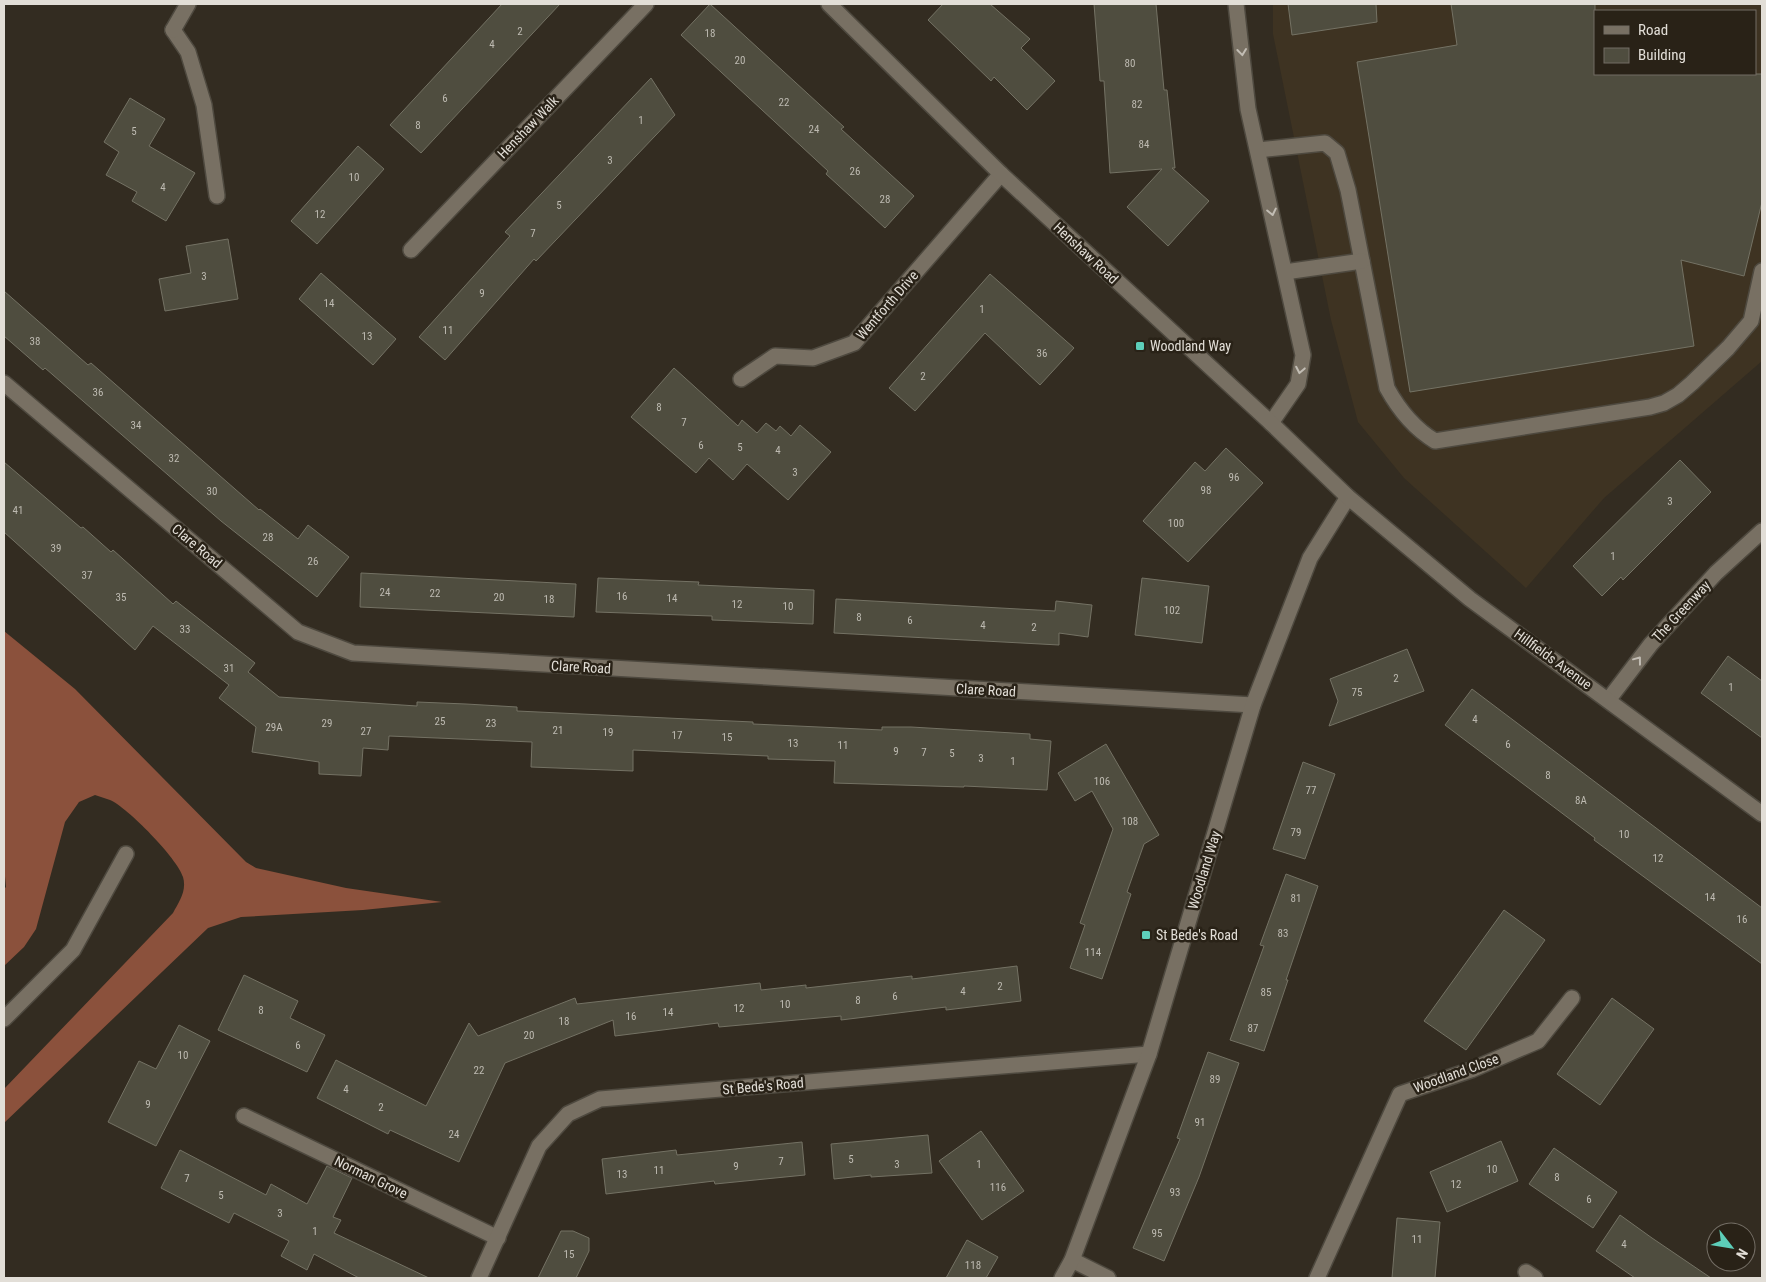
<svg xmlns="http://www.w3.org/2000/svg" width="1766" height="1282" font-family="'Roboto Condensed',sans-serif">
<rect width="100%" height="100%" fill="#332c21"/>
<path fill="#3e3322" fill-rule="evenodd" d="M1273,4H1762V361L1604,498L1526,588L1404,478L1358,422L1331,320L1273,34ZM1595,11H1755V74H1595Z"/>
<path fill="#8b513c" d="M4,631L75,689L246,862L256,868L346,888L442,902L363,910L241,917L208,928L4,1123V1089L173,913C179,902 187,891 183,877C178,859 127,807 110,800C105,798 100,797 95,795L79,802L65,822L36,929L24,947L4,966V889L6,887L4,866Z"/>
<g fill="#4f4d3f" stroke="#747264">
<polygon points="502,4 560,4 421,153 390,125"/>
<polygon points="710,4 844,127 841,129 914,196 885,228 826,174 828,171 681,35"/>
<polygon points="943,4 990,4 1030,39 1021,48 1055,81 1027,110 994,77 991,81 928,20"/>
<polygon points="1094,4 1156,4 1164,90 1167,90 1175,168 1172,168 1209,201 1168,246 1127,207 1162,169 1110,173 1104,81 1100,81"/>
<polygon points="1288,4 1376,4 1377,22 1292,35"/>
<polygon points="1451,4 1595,4 1595,74 1762,74 1762,202 1744,276 1681,260 1694,346 1410,392 1357,62 1457,45"/>
<polygon points="651,78 675,115 536,261 534,259 445,360 419,337 510,236 505,232"/>
<polygon points="130,98 165,119 149,146 195,173 166,221 132,201 137,192 106,175 119,152 104,142"/>
<polygon points="358,146 384,169 317,244 291,221"/>
<polygon points="228,239 238,299 165,311 159,279 191,273 186,246"/>
<polygon points="321,273 396,339 373,365 299,299"/>
<polygon points="990,274 1074,348 1040,385 985,333 915,411 889,388"/>
<polygon points="4,291 88,365 91,363 259,510 260,509 298,539 308,525 349,557 317,597 221,521 45,368 43,370 4,336"/>
<polygon points="674,368 738,426 742,420 757,433 766,423 776,431 780,426 791,436 800,425 831,452 788,500 747,464 733,480 709,458 696,473 631,417"/>
<polygon points="1226,448 1263,483 1188,562 1143,521 1195,462 1205,471"/>
<polygon points="1680,460 1711,492 1623,580 1621,577 1602,596 1573,566"/>
<polygon points="4,462 81,528 83,527 111,552 113,550 173,604 176,601 255,663 248,672 279,697 417,706 417,702 466,704 517,707 517,711 753,722 753,724 819,727 882,730 882,727 911,727 1030,734 1030,739 1051,741 1047,790 964,786 964,787 834,783 835,761 768,759 768,756 700,753 633,750 633,771 531,767 532,742 389,736 388,750 363,748 361,776 319,774 319,762 252,752 256,727 219,698 229,685 153,626 135,650 4,532"/>
<polygon points="361,573 576,584 574,617 360,607"/>
<polygon points="598,578 699,582 698,585 814,590 813,624 712,620 712,616 596,612"/>
<polygon points="1142,578 1209,586 1202,643 1135,635"/>
<polygon points="836,599 1055,611 1056,601 1092,605 1088,637 1059,633 1059,645 834,633"/>
<polygon points="1407,649 1424,691 1329,726 1338,701 1330,679"/>
<polygon points="1728,656 1762,681 1762,738 1701,693"/>
<polygon points="1472,689 1762,908 1762,964 1594,840 1595,838 1445,725"/>
<polygon points="1106,744 1159,835 1144,844 1127,892 1131,894 1102,979 1070,968 1085,925 1080,923 1113,829 1092,791 1075,801 1058,773"/>
<polygon points="1303,762 1335,774 1305,859 1273,849"/>
<polygon points="1286,874 1318,886 1286,980 1288,980 1264,1051 1230,1040 1264,946 1260,945"/>
<polygon points="1504,910 1545,940 1466,1050 1424,1021"/>
<polygon points="1017,966 1021,1001 946,1010 946,1007 841,1020 841,1016 719,1027 718,1023 615,1036 613,1020 505,1063 459,1162 390,1130 388,1134 317,1098 336,1060 426,1106 469,1023 478,1036 575,998 577,1004 760,983 761,990 806,985 806,988 912,976 912,979"/>
<polygon points="244,975 298,1001 290,1018 325,1035 307,1072 218,1030"/>
<polygon points="1612,998 1654,1029 1600,1105 1557,1074"/>
<polygon points="179,1025 210,1041 156,1146 108,1122 139,1061 156,1069"/>
<polygon points="1208,1052 1239,1063 1199,1177 1164,1261 1133,1248 1180,1139 1177,1138"/>
<polygon points="981,1131 1024,1191 982,1220 939,1161"/>
<polygon points="928,1135 932,1173 871,1177 871,1175 834,1179 831,1144"/>
<polygon points="1501,1141 1518,1181 1447,1212 1430,1172"/>
<polygon points="802,1142 805,1175 715,1184 714,1181 606,1194 602,1159 676,1150 677,1155"/>
<polygon points="1554,1148 1617,1192 1593,1228 1529,1184"/>
<polygon points="180,1150 266,1195 271,1184 307,1204 327,1166 352,1178 333,1217 341,1220 334,1233 429,1278 359,1278 314,1254 307,1270 281,1256 289,1241 234,1213 229,1223 161,1188"/>
<polygon points="1620,1215 1652,1238 1711,1278 1635,1278 1596,1251"/>
<polygon points="1397,1218 1440,1222 1435,1278 1392,1278"/>
<polygon points="561,1231 573,1231 589,1238 589,1251 576,1278 538,1278"/>
<polygon points="967,1240 998,1257 986,1278 946,1278"/>
</g>
<g fill="none" stroke-linecap="round" stroke-linejoin="round">
<g stroke="#4e493f" stroke-width="18">
<g id="lane">
<polyline points="173,30 188,52 204,105 217,196"/>
<path d="M1258,150L1325,143L1337,153L1348,190L1387,388C1398,408 1415,429 1435,441L1650,407L1664,403L1678,395L1692,383L1728,348L1751,321L1762,271"/>
<polyline points="1285,272 1362,261"/>
<polyline points="4,1019 73,950 126,854"/>
</g>
</g>
<g stroke="#4e493f" stroke-width="18">
<g id="street">
<polyline points="1236,4 1248,109 1303,355 1298,384 1271,423"/>
<polyline points="173,30 188,4"/>
<polyline points="411,250 646,4"/>
<polyline points="741,379 775,356 813,358 854,343 1001,174"/>
<polyline points="4,383 298,632 353,653 1253,705"/>
<polyline points="1609,699 1651,644 1716,573 1762,531"/>
<polyline points="244,1116 498,1238"/>
<polyline points="1072,1260 1108,1278"/>
<polyline points="1526,1272 1535,1278"/>
<polyline points="479,1278 539,1146 568,1114 600,1099 1149,1054"/>
<polyline points="1062,1278 1072,1260 1149,1054 1253,705 1310,558 1348,497"/>
<polyline points="1317,1278 1400,1094 1471,1070 1538,1041 1572,998"/>
</g>
</g>
<g stroke="#4e493f" stroke-width="18">
<polyline id="secondary" points="829,4 1001,174 1271,423 1348,497 1470,599 1762,814"/>
</g>
<use href="#lane" stroke="#787063" stroke-width="15"/>
<use href="#street" stroke="#787063" stroke-width="15"/>
<use href="#secondary" stroke="#787063" stroke-width="15"/>
</g>
<defs><path id="oneway-chevron" d="M-2-3.5L2.5 0L-2 3.5" fill="none" stroke-width="1.6" stroke-linecap="round" stroke-linejoin="round" transform="scale(1.25)"/></defs>
<g stroke="#c2bdb4">
<use href="#oneway-chevron" transform="translate(1242 52) rotate(83)"/>
<use href="#oneway-chevron" transform="translate(1272 212) rotate(78)"/>
<use href="#oneway-chevron" transform="translate(1300 370) rotate(101)"/>
<use href="#oneway-chevron" transform="translate(1638 660) rotate(-53)"/>
</g>
<g fill="#5dceb9" stroke="#292217" stroke-width="2">
<rect x="1135" y="341" width="10" height="10" rx="2.5"/>
<rect x="1141" y="930" width="10" height="10" rx="2.5"/>
</g>
<g text-anchor="middle" stroke-width="5" stroke-linejoin="round" paint-order="stroke">
<g font-size="11" fill="#bdbab1">
<text x="520" y="35">2</text>
<text x="710" y="37">18</text>
<text x="492" y="48">4</text>
<text x="740" y="64">20</text>
<text x="1130" y="67">80</text>
<text x="445" y="102">6</text>
<text x="784" y="106">22</text>
<text x="1137" y="108">82</text>
<text x="641" y="124">1</text>
<text x="418" y="129">8</text>
<text x="814" y="133">24</text>
<text x="134" y="135">5</text>
<text x="1144" y="148">84</text>
<text x="610" y="164">3</text>
<text x="855" y="175">26</text>
<text x="354" y="181">10</text>
<text x="163" y="191">4</text>
<text x="885" y="203">28</text>
<text x="559" y="209">5</text>
<text x="320" y="218">12</text>
<text x="533" y="237">7</text>
<text x="204" y="280">3</text>
<text x="482" y="297">9</text>
<text x="329" y="307">14</text>
<text x="982" y="313">1</text>
<text x="448" y="334">11</text>
<text x="367" y="340">13</text>
<text x="35" y="345">38</text>
<text x="1042" y="357">36</text>
<text x="923" y="380">2</text>
<text x="98" y="396">36</text>
<text x="659" y="411">8</text>
<text x="684" y="426">7</text>
<text x="136" y="429">34</text>
<text x="701" y="449">6</text>
<text x="740" y="451">5</text>
<text x="778" y="454">4</text>
<text x="174" y="462">32</text>
<text x="795" y="476">3</text>
<text x="1234" y="481">96</text>
<text x="1206" y="494">98</text>
<text x="212" y="495">30</text>
<text x="1670" y="505">3</text>
<text x="18" y="514">41</text>
<text x="1176" y="527">100</text>
<text x="268" y="541">28</text>
<text x="56" y="552">39</text>
<text x="1613" y="560">1</text>
<text x="313" y="565">26</text>
<text x="87" y="579">37</text>
<text x="385" y="596">24</text>
<text x="435" y="597">22</text>
<text x="622" y="600">16</text>
<text x="121" y="601">35</text>
<text x="499" y="601">20</text>
<text x="672" y="602">14</text>
<text x="549" y="603">18</text>
<text x="737" y="608">12</text>
<text x="788" y="610">10</text>
<text x="1172" y="614">102</text>
<text x="859" y="621">8</text>
<text x="910" y="624">6</text>
<text x="983" y="629">4</text>
<text x="1034" y="631">2</text>
<text x="185" y="633">33</text>
<text x="229" y="672">31</text>
<text x="1396" y="682">2</text>
<text x="1731" y="691">1</text>
<text x="1357" y="696">75</text>
<text x="1475" y="723">4</text>
<text x="440" y="725">25</text>
<text x="327" y="727">29</text>
<text x="491" y="727">23</text>
<text x="274" y="731">29A</text>
<text x="558" y="734">21</text>
<text x="366" y="735">27</text>
<text x="608" y="736">19</text>
<text x="677" y="739">17</text>
<text x="727" y="741">15</text>
<text x="793" y="747">13</text>
<text x="1508" y="748">6</text>
<text x="843" y="749">11</text>
<text x="896" y="755">9</text>
<text x="924" y="756">7</text>
<text x="952" y="757">5</text>
<text x="981" y="762">3</text>
<text x="1013" y="765">1</text>
<text x="1548" y="779">8</text>
<text x="1102" y="785">106</text>
<text x="1311" y="794">77</text>
<text x="1581" y="804">8A</text>
<text x="1130" y="825">108</text>
<text x="1296" y="836">79</text>
<text x="1624" y="838">10</text>
<text x="1658" y="862">12</text>
<text x="1710" y="901">14</text>
<text x="1296" y="902">81</text>
<text x="1742" y="923">16</text>
<text x="1283" y="937">83</text>
<text x="1093" y="956">114</text>
<text x="1000" y="990">2</text>
<text x="963" y="995">4</text>
<text x="1266" y="996">85</text>
<text x="895" y="1000">6</text>
<text x="858" y="1004">8</text>
<text x="785" y="1008">10</text>
<text x="739" y="1012">12</text>
<text x="261" y="1014">8</text>
<text x="668" y="1016">14</text>
<text x="631" y="1020">16</text>
<text x="564" y="1025">18</text>
<text x="1253" y="1032">87</text>
<text x="529" y="1039">20</text>
<text x="298" y="1049">6</text>
<text x="183" y="1059">10</text>
<text x="479" y="1074">22</text>
<text x="1215" y="1083">89</text>
<text x="346" y="1093">4</text>
<text x="148" y="1108">9</text>
<text x="381" y="1111">2</text>
<text x="1200" y="1126">91</text>
<text x="454" y="1138">24</text>
<text x="851" y="1163">5</text>
<text x="781" y="1165">7</text>
<text x="897" y="1168">3</text>
<text x="979" y="1168">1</text>
<text x="736" y="1170">9</text>
<text x="1492" y="1173">10</text>
<text x="659" y="1174">11</text>
<text x="622" y="1178">13</text>
<text x="1557" y="1181">8</text>
<text x="187" y="1182">7</text>
<text x="1456" y="1188">12</text>
<text x="998" y="1191">116</text>
<text x="1175" y="1196">93</text>
<text x="221" y="1199">5</text>
<text x="1589" y="1203">6</text>
<text x="280" y="1217">3</text>
<text x="315" y="1235">1</text>
<text x="1157" y="1237">95</text>
<text x="1417" y="1243">11</text>
<text x="1624" y="1248">4</text>
<text x="569" y="1258">15</text>
<text x="973" y="1269">118</text>
</g>
<g font-size="14" fill="#e2ded7" stroke="#292217">
<text transform="translate(528 127) rotate(-46)" y="5">Henshaw Walk</text>
<text transform="translate(1086 253) rotate(43)" y="5">Henshaw Road</text>
<text transform="translate(887 305) rotate(-49)" y="5">Wentforth Drive</text>
<text transform="translate(197 546) rotate(40)" y="5">Clare Road</text>
<text transform="translate(1681 611) rotate(-47)" y="5">The Greenway</text>
<text transform="translate(1553 659) rotate(36)" y="5">Hillfields Avenue</text>
<text transform="translate(581 667) rotate(3)" y="5">Clare Road</text>
<text transform="translate(986 690) rotate(3)" y="5">Clare Road</text>
<text transform="translate(1204 870) rotate(-73)" y="5">Woodland Way</text>
<text transform="translate(1456 1073) rotate(-20)" y="5">Woodland Close</text>
<text transform="translate(763 1086) rotate(-5)" y="5">St Bede's Road</text>
<text transform="translate(371 1177) rotate(26)" y="5">Norman Grove</text>
</g>
<g font-size="14" fill="#e2ded7" stroke="#292217" text-anchor="start">
<text x="1150" y="351">Woodland Way</text>
<text x="1156" y="940">St Bede's Road</text>
</g>
</g>
<rect width="1766" height="1282" fill="none" stroke="#e2ded7" stroke-width="10"/>
<rect x="1594" y="10" width="162" height="65" fill="#292217" stroke="#736d64"/>
<rect x="1604" y="26" width="25" height="8" fill="#787063" stroke="#736d64"/>
<text x="1638" y="35" font-size="15" fill="#e2ded7">Road</text>
<rect x="1604" y="48" width="25" height="15" fill="#4f4d3f" stroke="#736d64"/>
<text x="1638" y="60" font-size="15" fill="#e2ded7">Building</text>
<g transform="translate(1731 1247) rotate(121)"><circle r="24" fill="#292217" stroke="#736d64"/>
<path d="M0-4L9 19L0 12L-9 19Z" fill="#5dceb9"/>
<text y="-8" font-size="14" font-weight="bold" text-anchor="middle" fill="#e2ded7">N</text>
</g>
</svg>
